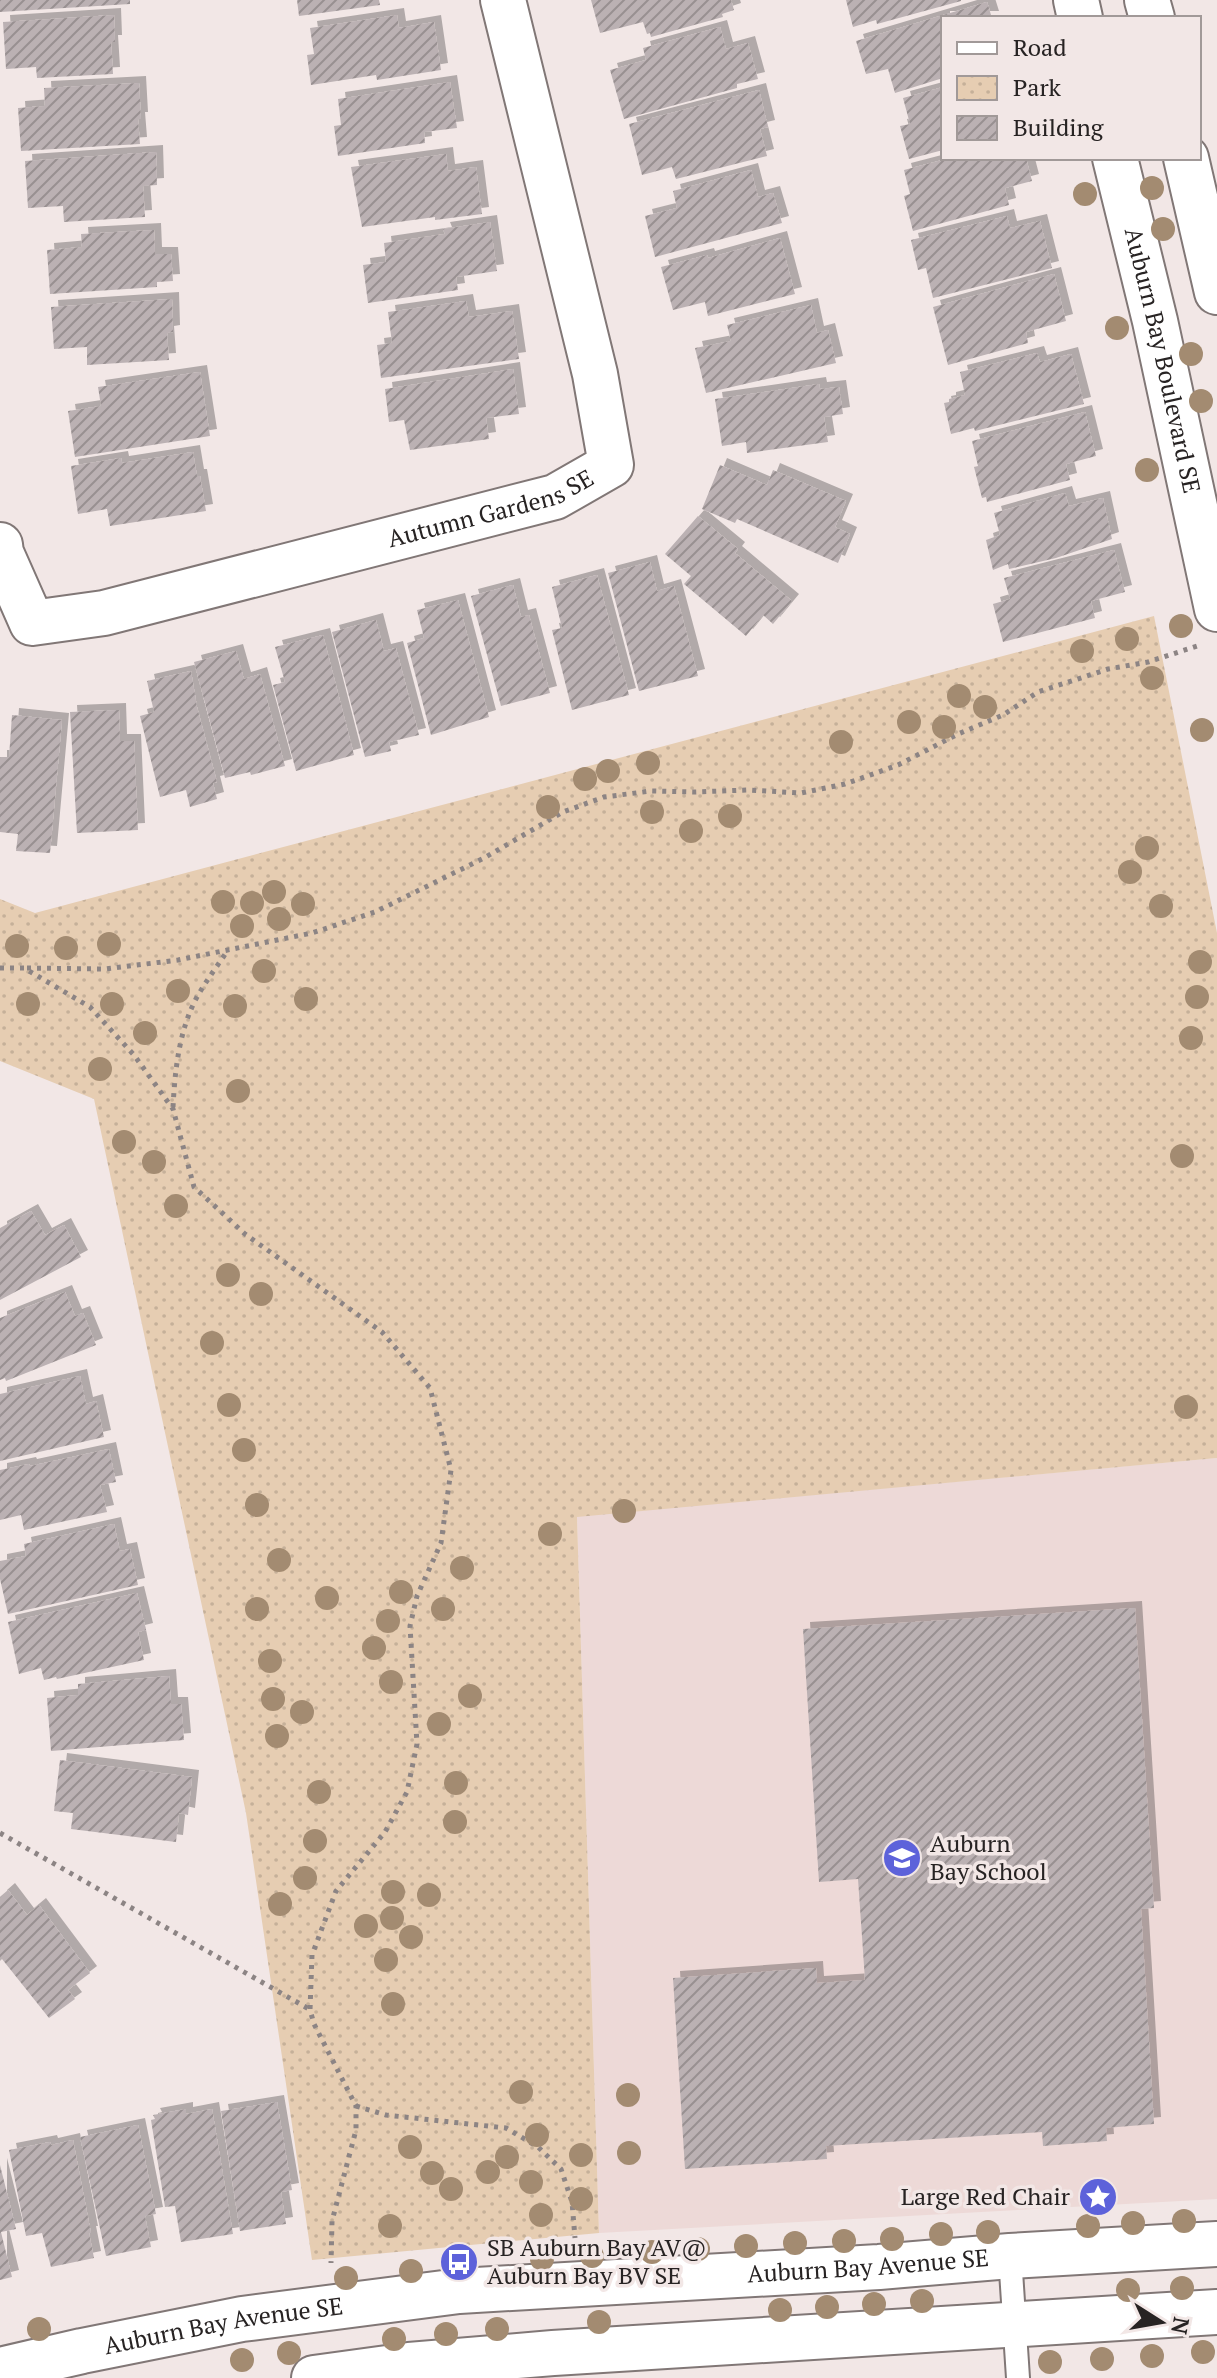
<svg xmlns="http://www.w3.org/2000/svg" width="1217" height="2378" font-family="'PT Serif',serif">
<defs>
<pattern id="park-dots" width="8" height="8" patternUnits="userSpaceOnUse" patternTransform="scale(2)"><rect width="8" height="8" fill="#e6cdb2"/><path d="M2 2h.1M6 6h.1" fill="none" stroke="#c5b099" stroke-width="1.8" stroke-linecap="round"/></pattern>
<pattern id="building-hatch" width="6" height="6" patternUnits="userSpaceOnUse" patternTransform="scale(2)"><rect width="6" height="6" fill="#bbb1b3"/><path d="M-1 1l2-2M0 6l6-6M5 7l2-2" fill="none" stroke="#989091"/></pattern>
<filter id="shadow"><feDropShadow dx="7" dy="-7" stdDeviation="0" flood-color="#0004"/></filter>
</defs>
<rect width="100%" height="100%" fill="#f2e7e6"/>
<polygon fill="#edd9d7" points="1217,1458 1217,2199 599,2233 577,1516"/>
<polygon fill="url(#park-dots)" points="1154,616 1217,933 1217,1458 577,1517 599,2233 312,2260 246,1813 94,1099 0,1061 0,899 35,913"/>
<g fill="url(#building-hatch)" filter="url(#shadow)">
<polygon points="0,0 130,0 130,4 0,12"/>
<polygon points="297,0 379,0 380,5 299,16"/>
<polygon points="591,0 731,0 734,10 722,14 723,17 651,37 650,33 647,34 643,22 600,33"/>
<polygon points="846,0 961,0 961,1 877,24 876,20 853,27"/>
<polygon points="987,2 992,18 943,18 943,78 895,93 888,69 866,74 856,41"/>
<polygon points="114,15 115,42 111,42 113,74 37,78 36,67 6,69 3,22"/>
<polygon points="397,15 399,28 434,22 441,70 377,80 376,75 311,85 307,55 314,54 310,28"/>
<polygon points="720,27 726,49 748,43 758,79 737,84 737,88 624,119 610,70 646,60 643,48"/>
<polygon points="450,82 457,128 424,132 425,143 338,156 334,126 341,125 338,99"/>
<polygon points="139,83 141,119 138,119 140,144 21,151 18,108 45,106 44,88"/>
<polygon points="943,87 943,150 909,159 900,126 910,124 903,98"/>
<polygon points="759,90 768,127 760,129 767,156 676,179 672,167 642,175 629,124"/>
<polygon points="156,152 157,185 143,186 145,217 64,222 63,206 28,208 25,161"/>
<polygon points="446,154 448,171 476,167 482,214 435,220 435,217 362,227 351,167"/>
<polygon points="950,158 1026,158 1032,181 1005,188 1009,205 913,231 904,196 910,194 904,170"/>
<polygon points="751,170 758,197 773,193 782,223 655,257 645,216 677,208 673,191"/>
<polygon points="1007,216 1010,228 1040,221 1052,268 933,298 926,268 918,270 911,240"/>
<polygon points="490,222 497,271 456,277 458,290 368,303 363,265 386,262 384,243 445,234 443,229"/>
<polygon points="154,230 155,254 171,254 173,281 157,282 157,287 50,294 47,250 82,247 81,234"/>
<polygon points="780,238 795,294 708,316 705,302 673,310 661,267 707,255 708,258"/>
<polygon points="1054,274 1066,321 1026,332 1028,343 948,365 933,307"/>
<polygon points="172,299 173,332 167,333 169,360 87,365 87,347 54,349 51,307"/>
<polygon points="466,301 469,317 512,311 519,359 381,378 377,345 392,343 388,312"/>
<polygon points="811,305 817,333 828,330 836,363 706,393 695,348 731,341 727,325"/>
<polygon points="1037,353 1040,362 1071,354 1084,404 975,431 974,428 951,434 944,403 949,402 949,399 965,395 960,372"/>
<polygon points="513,369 519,414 486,418 489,439 410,450 404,420 389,422 385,389"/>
<polygon points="200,372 210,436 75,457 68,411 101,406 98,387"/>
<polygon points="819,384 820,389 839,387 843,414 824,417 828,442 747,453 746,442 722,446 715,399"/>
<polygon points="1085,412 1096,456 1066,464 1070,480 987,502 986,497 982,498 974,467 978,466 972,441"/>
<polygon points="193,452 197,476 200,476 206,511 110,526 107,509 78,514 71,466 121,458 122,463"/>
<polygon points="720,465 767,485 773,470 846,501 835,527 850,534 838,563 737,519 735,523 702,509"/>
<polygon points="1065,493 1069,506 1103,498 1112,539 1056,558 1009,569 1008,564 993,570 986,540 1000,535 994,513"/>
<polygon points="698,516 738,549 735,553 792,601 773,624 763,615 746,636 684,584 691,576 665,554"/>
<polygon points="1114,550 1125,592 1091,601 1095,618 1003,642 993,604 1010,599 1004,578"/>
<polygon points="650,562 657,591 674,586 698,676 639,691 608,573"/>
<polygon points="597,575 629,695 572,710 552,630 562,628 552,587"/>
<polygon points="513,585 521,617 529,615 550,693 501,706 471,596"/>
<polygon points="458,600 489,717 431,735 407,643 424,638 417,610"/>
<polygon points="376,620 384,651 396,648 419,735 389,742 391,751 365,757 332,632"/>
<polygon points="323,635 354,755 296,771 273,685 285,682 275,647"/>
<polygon points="236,651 244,679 260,674 285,766 251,775 250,772 225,778 194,662"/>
<polygon points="191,671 197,707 217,782 213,783 217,799 190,807 186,790 160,797 140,716 154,712 147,681"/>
<polygon points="119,710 120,741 134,741 138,830 77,833 70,712"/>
<polygon points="12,715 62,720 50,853 16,851 18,834 0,832 0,757 9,757"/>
<polygon points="31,1211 45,1235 64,1225 81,1257 0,1300 0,1228"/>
<polygon points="65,1292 75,1316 83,1313 96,1345 6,1381 5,1378 0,1380 0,1318"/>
<polygon points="80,1376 86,1404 96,1401 104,1437 0,1461 0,1394"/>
<polygon points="109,1449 116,1482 100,1485 107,1512 24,1530 21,1515 0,1520 0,1470 29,1464 30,1466"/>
<polygon points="114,1524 120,1551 130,1549 138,1585 8,1614 0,1579 0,1561 26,1556 24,1544"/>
<polygon points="137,1593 146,1630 138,1632 144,1660 57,1679 56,1677 44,1680 41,1668 19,1674 8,1622"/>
<polygon points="1135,1608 1154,1908 1141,1909 1154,2124 1106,2128 1107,2141 1043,2146 1042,2132 826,2146 827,2159 685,2169 673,1978 816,1968 817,1983 865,1980 858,1879 819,1882 803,1629"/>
<polygon points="169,1676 171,1704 181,1704 184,1740 51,1751 47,1698 78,1695 78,1684"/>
<polygon points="60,1760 192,1777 188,1815 179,1813 176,1842 71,1829 73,1813 54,1811"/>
<polygon points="8,1890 27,1915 39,1905 90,1973 68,1990 75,1999 49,2018 2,1959 0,1961 0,1897"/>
<polygon points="277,2102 292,2190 281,2192 286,2224 240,2231 221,2111"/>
<polygon points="186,2109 186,2114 212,2109 233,2234 181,2242 175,2206 165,2207 151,2120 155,2119 153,2115"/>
<polygon points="138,2125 156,2214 145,2216 151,2247 106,2256 80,2137"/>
<polygon points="73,2140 91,2233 89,2233 94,2258 51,2267 42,2233 26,2236 9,2150 50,2142 51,2145"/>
<polygon points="0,2165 16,2229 1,2232 12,2277 0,2280"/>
</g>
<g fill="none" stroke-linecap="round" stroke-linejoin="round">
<g stroke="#817776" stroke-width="26">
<polyline id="service" points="1010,2256 1018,2378"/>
</g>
<g stroke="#817776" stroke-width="48">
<g id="minor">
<path id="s1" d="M0,545L1,553L32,623L104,613L555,497L611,465L595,374L503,0"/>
</g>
</g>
<g stroke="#817776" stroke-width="48">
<g id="tertiary">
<polyline points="1076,0 1080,18"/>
<polyline points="1147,0 1152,18"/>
<path id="s2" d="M1115,158L1155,321L1217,609"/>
<polyline points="1186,158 1217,292"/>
<path id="s3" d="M0,2370L82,2351L242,2319L459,2291L879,2267L1010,2256L1217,2244"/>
<polyline points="314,2378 409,2365 553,2353 1217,2312"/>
</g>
</g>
<g stroke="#8c8484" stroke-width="5" stroke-dasharray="4 6" stroke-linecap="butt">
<polyline points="0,968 24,968 90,1007 134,1055 173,1109 194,1187 245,1234 382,1332 430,1388 451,1470 441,1543 417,1596 410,1626 417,1744 407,1792 385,1832 336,1891 312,1955 310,2010 314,2024 356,2106 356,2130 332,2221 331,2263"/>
<polyline points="27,968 105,969 178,960 312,933 375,912 484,858 563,812 604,797 651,791 695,792 749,790 801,793 845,784 898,765 958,734 1003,715 1038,692 1108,669 1148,662 1197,646"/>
<path d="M173,1107C175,1070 179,1030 197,997C206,981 218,965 228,950"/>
<polyline points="0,1833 309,2009"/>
<polyline points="356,2106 386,2115 506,2128 538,2147 561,2169 572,2202 575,2238"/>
</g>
<use href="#service" stroke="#fff" stroke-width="22"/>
<use href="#minor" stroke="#fff" stroke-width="44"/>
<use href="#tertiary" stroke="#fff" stroke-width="44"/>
</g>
<g fill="#a38b71">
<circle cx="1152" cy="188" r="12"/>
<circle cx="1085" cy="194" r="12"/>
<circle cx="1163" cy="229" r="12"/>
<circle cx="1117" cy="328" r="12"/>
<circle cx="1191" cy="354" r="12"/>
<circle cx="1201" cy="401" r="12"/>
<circle cx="1147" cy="470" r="12"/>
<circle cx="1181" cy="626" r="12"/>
<circle cx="1127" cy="639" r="12"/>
<circle cx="1082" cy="651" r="12"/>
<circle cx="1152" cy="678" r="12"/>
<circle cx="959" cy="696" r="12"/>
<circle cx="985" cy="707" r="12"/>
<circle cx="909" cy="722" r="12"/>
<circle cx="944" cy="727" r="12"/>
<circle cx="1202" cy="730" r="12"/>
<circle cx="841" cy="742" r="12"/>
<circle cx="648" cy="763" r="12"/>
<circle cx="608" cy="771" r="12"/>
<circle cx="585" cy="779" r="12"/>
<circle cx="548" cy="807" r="12"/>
<circle cx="652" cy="812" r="12"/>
<circle cx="730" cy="816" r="12"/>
<circle cx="691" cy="831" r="12"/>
<circle cx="1147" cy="848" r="12"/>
<circle cx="1130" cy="872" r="12"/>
<circle cx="274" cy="892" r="12"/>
<circle cx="223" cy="902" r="12"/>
<circle cx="252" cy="903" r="12"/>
<circle cx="303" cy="904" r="12"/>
<circle cx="1161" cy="906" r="12"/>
<circle cx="279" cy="919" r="12"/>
<circle cx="242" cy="926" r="12"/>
<circle cx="109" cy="944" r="12"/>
<circle cx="17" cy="946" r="12"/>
<circle cx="66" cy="948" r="12"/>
<circle cx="1200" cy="962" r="12"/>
<circle cx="264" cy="971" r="12"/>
<circle cx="178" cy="991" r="12"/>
<circle cx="1197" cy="997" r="12"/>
<circle cx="306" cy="999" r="12"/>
<circle cx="28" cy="1004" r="12"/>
<circle cx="112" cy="1004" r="12"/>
<circle cx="235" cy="1006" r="12"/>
<circle cx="145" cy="1033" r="12"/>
<circle cx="1191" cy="1038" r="12"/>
<circle cx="100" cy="1069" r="12"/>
<circle cx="238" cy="1091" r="12"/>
<circle cx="124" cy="1142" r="12"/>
<circle cx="1182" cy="1156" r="12"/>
<circle cx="154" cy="1162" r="12"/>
<circle cx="176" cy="1206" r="12"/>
<circle cx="228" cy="1275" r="12"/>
<circle cx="261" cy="1294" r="12"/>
<circle cx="212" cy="1343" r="12"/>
<circle cx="229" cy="1405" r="12"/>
<circle cx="1186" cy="1407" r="12"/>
<circle cx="244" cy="1450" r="12"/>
<circle cx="257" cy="1505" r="12"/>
<circle cx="624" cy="1511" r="12"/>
<circle cx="550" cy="1534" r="12"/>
<circle cx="279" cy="1560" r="12"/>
<circle cx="462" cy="1568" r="12"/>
<circle cx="401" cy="1592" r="12"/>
<circle cx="327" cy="1598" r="12"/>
<circle cx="257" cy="1609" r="12"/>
<circle cx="443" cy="1609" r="12"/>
<circle cx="388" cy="1621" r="12"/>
<circle cx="374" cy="1648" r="12"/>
<circle cx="270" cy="1661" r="12"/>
<circle cx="391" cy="1682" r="12"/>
<circle cx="470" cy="1696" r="12"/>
<circle cx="273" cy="1699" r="12"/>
<circle cx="302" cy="1712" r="12"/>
<circle cx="439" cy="1724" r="12"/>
<circle cx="277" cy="1736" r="12"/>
<circle cx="456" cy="1783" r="12"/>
<circle cx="319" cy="1792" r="12"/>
<circle cx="455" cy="1822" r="12"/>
<circle cx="315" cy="1841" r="12"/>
<circle cx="305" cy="1878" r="12"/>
<circle cx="393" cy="1892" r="12"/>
<circle cx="429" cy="1895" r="12"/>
<circle cx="280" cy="1904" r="12"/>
<circle cx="392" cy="1918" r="12"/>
<circle cx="366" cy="1926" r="12"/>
<circle cx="411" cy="1937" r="12"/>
<circle cx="386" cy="1960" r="12"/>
<circle cx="393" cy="2004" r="12"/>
<circle cx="521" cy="2092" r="12"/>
<circle cx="628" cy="2095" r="12"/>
<circle cx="537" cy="2135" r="12"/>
<circle cx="410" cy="2147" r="12"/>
<circle cx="629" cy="2153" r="12"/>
<circle cx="581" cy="2155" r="12"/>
<circle cx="507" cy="2157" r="12"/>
<circle cx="488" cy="2172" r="12"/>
<circle cx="432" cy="2173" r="12"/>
<circle cx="531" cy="2182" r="12"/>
<circle cx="451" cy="2189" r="12"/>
<circle cx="581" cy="2199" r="12"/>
<circle cx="541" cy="2215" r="12"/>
<circle cx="1184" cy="2221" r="12"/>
<circle cx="1133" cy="2223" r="12"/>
<circle cx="390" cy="2226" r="12"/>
<circle cx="1088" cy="2226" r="12"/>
<circle cx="988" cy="2232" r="12"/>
<circle cx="941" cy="2234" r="12"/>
<circle cx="892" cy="2239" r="12"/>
<circle cx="844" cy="2241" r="12"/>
<circle cx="795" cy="2243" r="12"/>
<circle cx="746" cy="2246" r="12"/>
<circle cx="698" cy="2249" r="12"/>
<circle cx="652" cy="2252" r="12"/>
<circle cx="592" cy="2256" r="12"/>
<circle cx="542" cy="2259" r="12"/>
<circle cx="411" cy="2271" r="12"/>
<circle cx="346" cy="2278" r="12"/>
<circle cx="1182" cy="2288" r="12"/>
<circle cx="1128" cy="2290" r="12"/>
<circle cx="922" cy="2301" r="12"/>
<circle cx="874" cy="2304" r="12"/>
<circle cx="827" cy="2307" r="12"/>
<circle cx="780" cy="2310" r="12"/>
<circle cx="599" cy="2322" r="12"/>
<circle cx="39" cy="2329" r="12"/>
<circle cx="497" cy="2329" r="12"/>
<circle cx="446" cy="2334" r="12"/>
<circle cx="394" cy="2339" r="12"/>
<circle cx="1203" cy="2352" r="12"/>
<circle cx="289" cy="2353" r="12"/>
<circle cx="1152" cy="2356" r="12"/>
<circle cx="1102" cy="2359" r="12"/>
<circle cx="242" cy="2360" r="12"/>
<circle cx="1050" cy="2362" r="12"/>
</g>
<defs>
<g id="school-disc" transform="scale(2)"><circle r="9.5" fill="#5d62da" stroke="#f2e7e6"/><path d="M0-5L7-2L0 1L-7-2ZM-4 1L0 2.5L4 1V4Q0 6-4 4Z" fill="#fff"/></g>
<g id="sight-disc" transform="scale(2)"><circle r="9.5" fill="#5d62da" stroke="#f2e7e6"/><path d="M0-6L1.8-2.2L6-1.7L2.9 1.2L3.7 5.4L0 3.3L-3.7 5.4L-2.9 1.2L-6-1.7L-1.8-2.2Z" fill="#fff"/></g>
<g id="bus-disc" transform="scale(2)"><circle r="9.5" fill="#5d62da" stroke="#f2e7e6"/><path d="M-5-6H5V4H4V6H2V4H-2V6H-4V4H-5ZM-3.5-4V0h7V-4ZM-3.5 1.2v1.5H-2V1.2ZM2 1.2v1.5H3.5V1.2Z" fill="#fff"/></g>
</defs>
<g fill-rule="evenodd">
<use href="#school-disc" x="902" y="1858"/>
<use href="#sight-disc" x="1098" y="2197"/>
<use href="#bus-disc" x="459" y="2262"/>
</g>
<g text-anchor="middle" stroke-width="7" stroke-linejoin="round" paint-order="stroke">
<g font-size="24" fill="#272323" stroke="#f2e7e6">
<text dy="8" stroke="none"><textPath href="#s2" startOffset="208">Auburn Bay Boulevard SE</textPath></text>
<text dy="8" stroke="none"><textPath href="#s1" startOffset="558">Autumn Gardens SE</textPath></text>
<text dy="8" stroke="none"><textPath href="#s3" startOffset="876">Auburn Bay Avenue SE</textPath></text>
<text dy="8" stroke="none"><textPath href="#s3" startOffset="228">Auburn Bay Avenue SE</textPath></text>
</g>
<g font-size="24" fill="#272323" stroke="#f2e7e6" text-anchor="start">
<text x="930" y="1852">Auburn<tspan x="930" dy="28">Bay School</tspan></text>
<text x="1070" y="2205" text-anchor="end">Large Red Chair</text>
<text x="487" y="2256">SB Auburn Bay AV@<tspan x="487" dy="28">Auburn Bay BV SE</tspan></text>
</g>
</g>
<rect x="941" y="16" width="260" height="144" fill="#f2e7e6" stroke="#a19998" stroke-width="2"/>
<rect x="957" y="42" width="40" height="12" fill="#ffffff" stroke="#a19998" stroke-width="2"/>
<text x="1013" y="56" font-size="24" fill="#272323">Road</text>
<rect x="957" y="76" width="40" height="24" fill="url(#park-dots)" stroke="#a19998" stroke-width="2"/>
<text x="1013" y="96" font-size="24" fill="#272323">Park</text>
<rect x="957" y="116" width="40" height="24" fill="url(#building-hatch)" stroke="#a19998" stroke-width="2"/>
<text x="1013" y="136" font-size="24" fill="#272323">Building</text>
<g transform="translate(1161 2322) rotate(101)" stroke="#f2e7e6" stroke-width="6" paint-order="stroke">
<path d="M0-6L14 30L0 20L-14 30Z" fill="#272323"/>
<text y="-12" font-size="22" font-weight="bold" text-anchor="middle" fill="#272323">N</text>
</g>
</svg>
